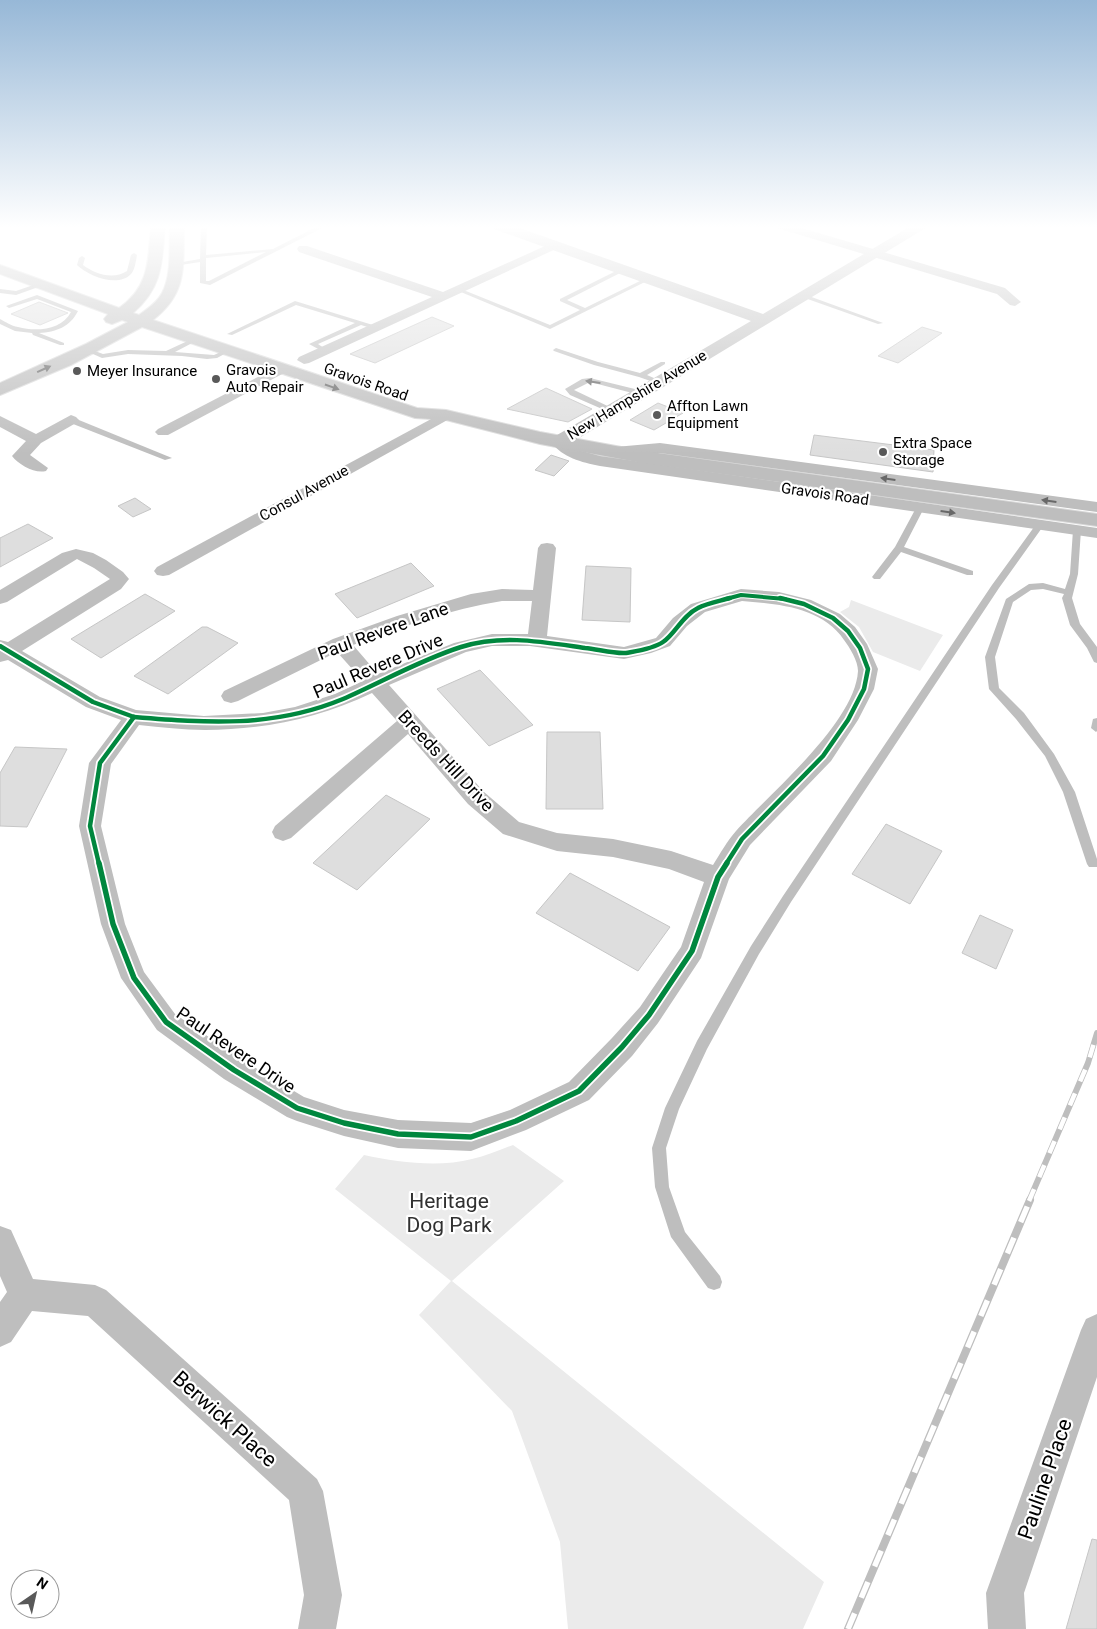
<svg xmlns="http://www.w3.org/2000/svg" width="1097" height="1629" font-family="Roboto,sans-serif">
<rect width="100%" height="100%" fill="#fff"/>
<g fill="#ebebeb">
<polygon points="851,600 943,635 920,671 873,652 859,627 840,612 849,607"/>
<path d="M513,1145L564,1181L452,1281L824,1582L803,1629H568L560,1542L512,1411L419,1315L451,1281L335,1189L364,1155C397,1162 438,1168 472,1159C486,1156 499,1150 513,1145Z"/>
</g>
<g fill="#dedede" stroke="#c6c6c6">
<polygon points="39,302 68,313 40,325 11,314"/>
<polygon points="432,317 454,326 375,363 350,354"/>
<polygon points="922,327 942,333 898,363 878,356"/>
<polygon points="546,388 592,409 568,422 507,409"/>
<polygon points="658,403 683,413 654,430 630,420"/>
<polygon points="814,435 934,450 933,472 810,455"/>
<polygon points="551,455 569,461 554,476 535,470"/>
<polygon points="135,498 151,509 133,517 118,506"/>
<polygon points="28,524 53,538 0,567 0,538"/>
<polygon points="411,563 434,586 357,618 335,594"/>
<polygon points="586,566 631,568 630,622 582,620"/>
<polygon points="145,594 175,611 101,658 71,639"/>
<polygon points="202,627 207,627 238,643 168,694 134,676"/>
<polygon points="480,670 533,725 489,746 437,689"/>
<polygon points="547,732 600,732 603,809 546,809"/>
<polygon points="15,747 67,749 27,827 0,826 0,773"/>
<polygon points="386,795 430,819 357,890 313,863"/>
<polygon points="886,824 942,851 910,904 852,874"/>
<polygon points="570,873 670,927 638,971 536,913"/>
<polygon points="980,915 1013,930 996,969 962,953"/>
<polygon points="1092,1539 1097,1540 1097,1629 1066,1629"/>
</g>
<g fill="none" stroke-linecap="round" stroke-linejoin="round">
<g stroke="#dbdbdb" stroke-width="2">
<path id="primary" d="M151,226H165C162,263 163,287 133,313L139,315C147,309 157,303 162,293C172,274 169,247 170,226H184C183,267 188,293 153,320L417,408L446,410L540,432L643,451L1097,514V526L643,463L540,444L446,420L415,418L142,327L71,365L0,395V383L86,344L128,322L122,320L112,324L106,322L104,319L108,314L0,274V265L119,308C150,287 148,259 151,226Z"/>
</g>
<g fill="#bebebe" fill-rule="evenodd">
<path d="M201,226H207L206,255L273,249L318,226H326L210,285L200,283V262L174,266L171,264L200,259ZM266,252L209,281H206V258Z"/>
<path d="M134,253L137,255C136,260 135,270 131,274C118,288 88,276 77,265L79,258L82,256L85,258L83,265C95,274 113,280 127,271L131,255Z"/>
<polygon points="622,268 625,270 624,271 567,300 585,308 646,278 651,279 550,329 456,290 461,289 550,325 580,310 560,301 560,299"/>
<polygon points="42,282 44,283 44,285 16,295 0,293 0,289 16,291"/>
<path d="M37,295L78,311C70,327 56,332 39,333L64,343V345H60L33,335L32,333L15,331L0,324V319C6,322 11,326 18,327C36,332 62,330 71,312L37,299L9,308L6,306Z"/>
<polygon points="802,295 806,295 883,323 878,324 802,297"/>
<polygon points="295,301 376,326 377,327 374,329 361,325 318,344 327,350 322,351 309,344 355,323 296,305 232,335 227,334"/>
<polygon points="194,338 197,340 196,341 175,352 214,355 227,349 230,351 217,358 207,359 182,356 128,354 102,358 84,350 87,348 103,354 128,350 166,351"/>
<polygon points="556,348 598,362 640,373 661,362 665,362 665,364 647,375 663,382 659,384 639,377 594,365 554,351 553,350"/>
<polygon points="590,378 643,391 644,393 640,395 590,382 574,390 616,410 609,412 570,395 565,389 582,379"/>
<polygon points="68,418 74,418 172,458 165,460 68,422"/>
<polygon points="920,505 924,508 904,547 973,571 973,575 967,575 901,552 880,579 874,579 872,577 895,547 916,508"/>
<polygon points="1040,522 1044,525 999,588 791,902 759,954 707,1049 679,1109 666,1148 669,1187 685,1232 720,1276 722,1282 720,1288 714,1290 708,1288 671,1237 655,1187 652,1148 665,1108 697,1041 751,946 783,896 992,585 1037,523"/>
<polygon points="1077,527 1081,530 1078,574 1072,598 1080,624 1097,647 1097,663 1094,662 1087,648 1070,625 1062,598 1064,594 1043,589 1031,590 1013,602 995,657 999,688 1024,713 1054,754 1075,792 1097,859 1097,867 1089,867 1087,864 1063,792 1045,756 1016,719 989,689 985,657 1006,599 1029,584 1043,583 1065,589 1070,574 1073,530"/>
<polygon points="1097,718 1097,731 1096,732 1091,728 1093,719"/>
</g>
<g fill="#bebebe" fill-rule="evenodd">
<polygon points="776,226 795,226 1005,288 1021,302 1015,306 1010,305 997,294 777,228"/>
<polygon points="554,242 560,246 558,248 309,363 304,364 297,360 299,357 432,297 299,252 297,249 299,246 307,246 443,292"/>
<polygon points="281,365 286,366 288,369 286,372 168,435 158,435 155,432 158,429"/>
<polygon points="446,411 451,412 453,415 451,418 169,575 163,576 157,575 154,571 157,567"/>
<path d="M71,415L76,417L79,420L76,423L41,443L30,455L48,468L46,471C35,474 19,465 12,456L26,441L0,427V416L36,434Z"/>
<path d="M559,437L564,439L578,450L600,456L1097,528V538L600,466C581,462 563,458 551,442L554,439Z"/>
<polygon points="660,443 1097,502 1097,512 660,453 615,457 609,455 607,452 609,449 615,447"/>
<path d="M547,543L553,544L556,548L547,636L624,647L656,638L673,618L691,604L741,589L779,592L811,600L840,614L855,627L867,644L878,669L874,689L858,720L831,761L750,845L729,879L701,958L658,1023L632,1056L589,1100L526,1130L471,1151L398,1148L344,1136L297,1121L287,1117L224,1079L157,1030L121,978L101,924L79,826L89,763L121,720L86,707L8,660L0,662V640L8,642L110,579L94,568L77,559L7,602L0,604V590L62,553L76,549L93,553L106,560L123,572L129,579L121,589L22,651L100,697L136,710L204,716L263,713L295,707L335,694L363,681L337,652L238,701L231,703L224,701L221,696L224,691L333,639L397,616L471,594L502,589L533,590L538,548L541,544ZM502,601H532L528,634H492L454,643L378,674L353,645C402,627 450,609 502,601ZM742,601C778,604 822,607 844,640C850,648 858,661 858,671C855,723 770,793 736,831C727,841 720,854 713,865L671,851L613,839L557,833L519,822L484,792L389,685L466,652L492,646H530L624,659L651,653L670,646L687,626L705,612ZM372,693L397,721L275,826L272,832L275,838L283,841L291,838L408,734L468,804L503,834L557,851L613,857L669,869L704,882L681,947L640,1007L612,1038L569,1082L510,1110L471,1123L398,1120L344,1110L304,1097L244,1061L175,1014L144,972L125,924L101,826L111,764L139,725C161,727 183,730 205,730C264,730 319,718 372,693Z"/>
<polygon points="0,1226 11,1230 33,1279 95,1285 106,1290 317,1479 323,1491 342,1595 336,1629 298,1629 304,1595 289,1500 88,1316 32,1311 11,1342 0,1347 0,1302 7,1292 0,1276"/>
<polygon points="1097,1314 1097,1377 1024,1593 1026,1629 988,1629 986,1593 1081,1330 1086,1319"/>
</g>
<polygon fill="#bebebe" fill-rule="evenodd" points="492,226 514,226 763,314 911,226 929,226 566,446 559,448 552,446 550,442 552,438 751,321 494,229"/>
<use href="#primary" fill="#bebebe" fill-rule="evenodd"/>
<g stroke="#bebebe" stroke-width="6">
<polyline id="rail-far1" points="1029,1201 1088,1063 1097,1033"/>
</g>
<g stroke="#bebebe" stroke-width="8">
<polyline id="rail" points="848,1629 1030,1200"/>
</g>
<use href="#rail-far1" stroke="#fff" stroke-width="4.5" stroke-dasharray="13" stroke-linecap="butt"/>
<use href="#rail" stroke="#fff" stroke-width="5.5" stroke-dasharray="17" stroke-linecap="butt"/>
<g stroke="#fff" stroke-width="6">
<polyline id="cycleway-far2" points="726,599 741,595 785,599"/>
</g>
<g stroke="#fff" stroke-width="8">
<g id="cycleway-far1">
<polyline points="0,646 93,702 134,717"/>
<path d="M134,717C207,723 273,728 343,699C382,682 420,660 461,647C502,634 543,642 585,648C597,649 614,654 626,653C637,651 653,649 663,642C675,634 682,616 698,608C707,603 720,601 730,598"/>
<polyline points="99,864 90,826 100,763 134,717"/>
<polyline points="726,864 742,839 823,756 848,720 864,689 868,669 860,648 848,631 833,618 804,604 780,598"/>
</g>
</g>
<g stroke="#fff" stroke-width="9">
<polyline id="cycleway" points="99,863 113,924 134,978 166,1022 234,1070 297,1108 344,1123 398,1134 471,1137 516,1121 579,1091 622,1047 649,1015 692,951 718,877 727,863"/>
</g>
<use href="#cycleway-far2" stroke="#00873e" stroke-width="4"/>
<use href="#cycleway-far1" stroke="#00873e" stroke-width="4.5"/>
<use href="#cycleway" stroke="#00873e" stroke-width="5.5"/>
</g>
<defs><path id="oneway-solid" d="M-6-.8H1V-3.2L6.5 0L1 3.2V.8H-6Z" transform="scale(1.25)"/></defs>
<g fill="#686868">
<use href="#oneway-solid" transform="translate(44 369) rotate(-24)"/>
<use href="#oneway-solid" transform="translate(593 382) rotate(-172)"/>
<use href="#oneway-solid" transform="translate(332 387) rotate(19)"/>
<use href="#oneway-solid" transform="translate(888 479) rotate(-172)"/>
<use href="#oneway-solid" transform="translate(1049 501) rotate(-172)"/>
<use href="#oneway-solid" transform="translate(948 512) rotate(8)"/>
</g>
<linearGradient id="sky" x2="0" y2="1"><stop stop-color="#97b8d7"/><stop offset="0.5" stop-color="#fff"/><stop offset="1" stop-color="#fff" stop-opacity="0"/></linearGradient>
<rect width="1097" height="454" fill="url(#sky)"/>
<g fill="#595959" stroke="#fff" stroke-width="2">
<circle cx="77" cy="371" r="5"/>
<circle cx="216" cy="379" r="5"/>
<circle cx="657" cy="415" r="5"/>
<circle cx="883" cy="452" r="5"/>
</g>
<g text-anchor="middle" stroke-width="4.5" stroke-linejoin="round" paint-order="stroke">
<g font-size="15" fill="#000" stroke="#fff" text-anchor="start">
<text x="226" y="375">Gravois<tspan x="226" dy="17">Auto Repair</tspan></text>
<text x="87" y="376">Meyer Insurance</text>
<text x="667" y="411">Affton Lawn<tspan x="667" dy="17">Equipment</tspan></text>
<text x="893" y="448">Extra Space<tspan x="893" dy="17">Storage</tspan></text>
</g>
<g font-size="15" fill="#000" stroke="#fff">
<text transform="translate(366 382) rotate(19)" y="5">Gravois Road</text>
<text transform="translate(637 395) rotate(-31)" y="5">New Hampshire Avenue</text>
<text transform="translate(304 493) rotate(-29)" y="5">Consul Avenue</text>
<text transform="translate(825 494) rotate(8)" y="5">Gravois Road</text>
</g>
<g font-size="18" fill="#000" stroke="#fff">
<text transform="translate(383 631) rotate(-20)" y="6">Paul Revere Lane</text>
<text transform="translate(378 666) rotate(-23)" y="6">Paul Revere Drive</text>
<text transform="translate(446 761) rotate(47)" y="6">Breeds Hill Drive</text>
<text transform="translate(236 1050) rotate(34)" y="6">Paul Revere Drive</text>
</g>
<g font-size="21" fill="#313131" stroke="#fff">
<text x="449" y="1208">Heritage<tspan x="449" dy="24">Dog Park</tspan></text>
</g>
<g font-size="21" fill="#000" stroke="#fff">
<text transform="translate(225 1419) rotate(42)" y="7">Berwick Place</text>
<text transform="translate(1045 1479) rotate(-71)" y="7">Pauline Place</text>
</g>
</g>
<g transform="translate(35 1594) rotate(34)"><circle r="24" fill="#ffffff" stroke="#999999"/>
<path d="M0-4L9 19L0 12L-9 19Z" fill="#595959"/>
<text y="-8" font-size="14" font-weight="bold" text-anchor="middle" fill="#000000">N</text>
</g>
</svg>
